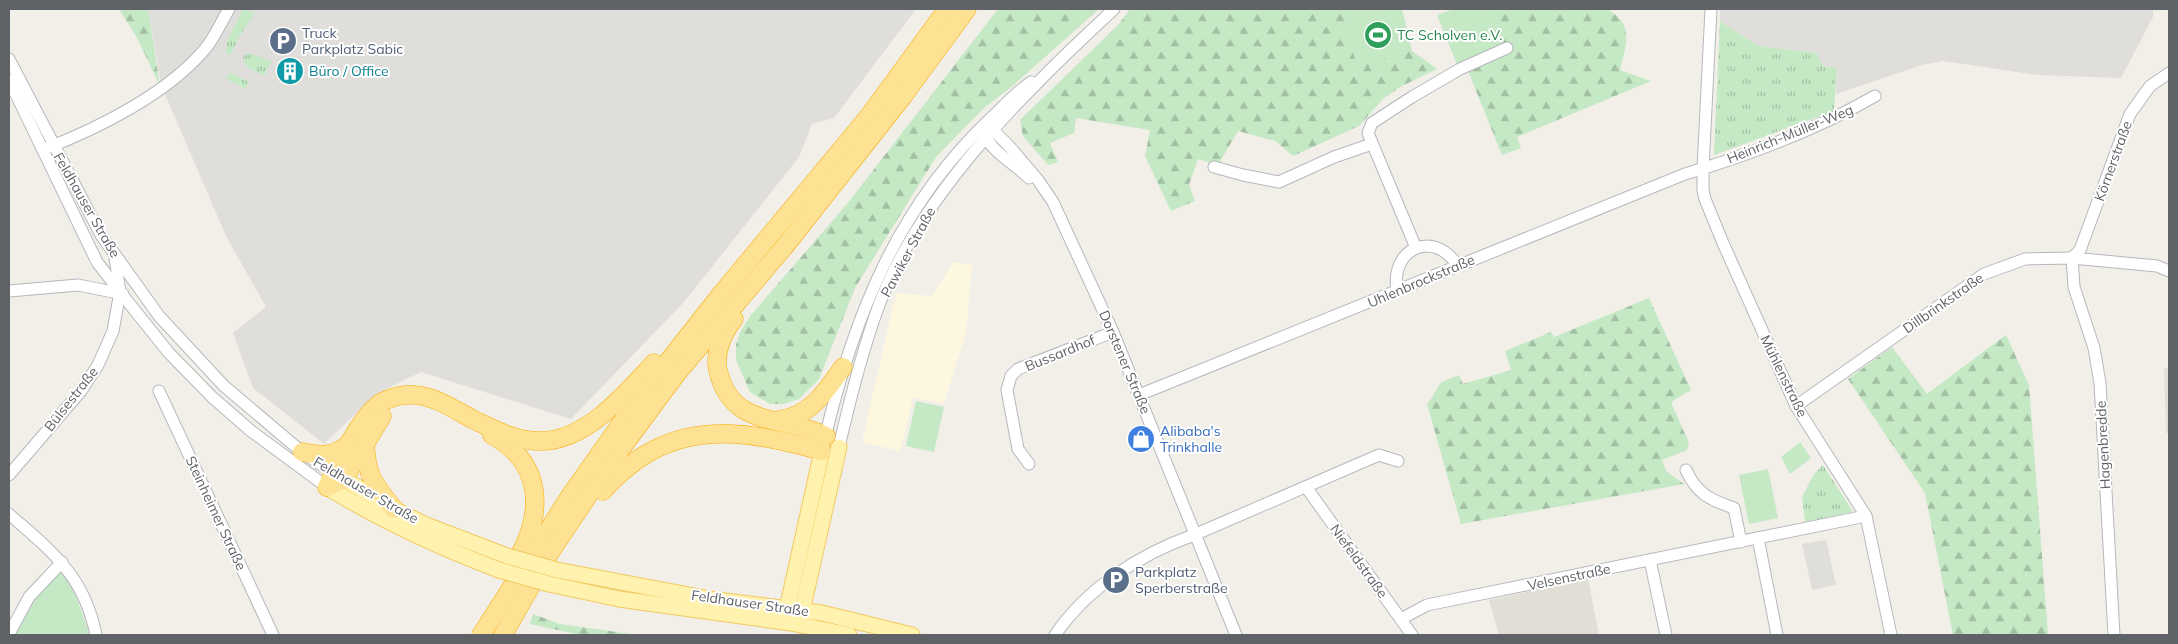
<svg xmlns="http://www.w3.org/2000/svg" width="2178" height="644" font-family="Mulish,sans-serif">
<defs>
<pattern id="grass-tufts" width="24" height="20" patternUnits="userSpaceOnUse" patternTransform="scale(1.25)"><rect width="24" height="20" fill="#c5e8c5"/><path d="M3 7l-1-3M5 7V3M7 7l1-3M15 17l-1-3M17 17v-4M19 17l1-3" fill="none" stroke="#a3c0a4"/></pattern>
<pattern id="forest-firs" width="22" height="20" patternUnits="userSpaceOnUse" patternTransform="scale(1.25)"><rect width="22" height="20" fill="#c5e8c5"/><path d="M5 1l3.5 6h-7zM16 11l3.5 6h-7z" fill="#a3c0a4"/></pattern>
</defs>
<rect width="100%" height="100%" fill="#f1efe8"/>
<polygon fill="#fef7e0" points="953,262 972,265 966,333 944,404 913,397 900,451 862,442 896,293 932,296"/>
<g fill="#e0deda">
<polygon points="148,9 916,9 834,118 812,124 799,157 684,302 571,419 421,372 376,394 324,444 253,388 233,333 266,307 226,236 161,85"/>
<polygon points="1720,9 2153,9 2153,17 2121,78 2037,75 1943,61 1922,65 1836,94 1837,68 1823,67 1817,53 1758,46 1720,21"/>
<polygon points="1826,540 1836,585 1812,590 1802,544"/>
</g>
<g fill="#e1ded6">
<polygon points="2164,368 2169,369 2169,433 2166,433"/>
<polygon points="1588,579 1599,635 1499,635 1489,600"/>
</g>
<g fill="url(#grass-tufts)">
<polygon points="243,9 255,13 239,37 231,54 228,55 226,52 227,41"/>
<polygon points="1720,21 1758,46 1817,53 1823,66 1837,68 1834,111 1714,155"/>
<polygon points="249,53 272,61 264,76 246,66 243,57"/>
<polygon points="231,73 249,82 245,89 226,79 228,74"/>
<polygon points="1823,465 1853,512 1805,522 1802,497 1814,474"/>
</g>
<g fill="url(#forest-firs)">
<polygon points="119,9 148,9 160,86 137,38"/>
<polygon points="998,9 1099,9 1010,88 984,108 936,157 855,288 819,379 799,399 783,404 770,404 750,392 736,360 736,345 740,332 751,315 847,204"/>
<polygon points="1130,9 1386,9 1344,19 1357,65 1412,51 1437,69 1400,87 1383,99 1359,126 1293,156 1275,141 1238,131 1218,165 1198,159 1189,185 1195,201 1171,211 1145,156 1150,130 1076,118 1074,133 1050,143 1058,162 1048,165 1023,136 1020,120 1119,24"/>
<path d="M1485,9H1607C1635,24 1626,45 1620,70L1651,81L1517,137L1521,148L1502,155L1464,61L1500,47Z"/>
<path d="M1649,298L1691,390L1671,402L1689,443L1687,450L1662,460L1666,471L1684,484L1461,524L1427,404C1433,397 1434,393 1438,387C1441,380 1453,378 1459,375L1463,384L1511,370L1505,351L1551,332L1554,337Z"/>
<polygon points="2006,335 2029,385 2048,635 1953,635 1925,493 1848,379 1892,347 1927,394"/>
<polygon points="533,614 560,624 638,635 581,635 530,624"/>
</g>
<g fill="#c5e8c5">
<polygon points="1386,9 1402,9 1412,51 1357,65 1344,19"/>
<polygon points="1454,9 1485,9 1500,47 1457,64 1437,15"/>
<polygon points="916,401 944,407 934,452 906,446"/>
<polygon points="1800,442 1811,458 1790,474 1781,457"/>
<polygon points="1768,469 1778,518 1749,524 1739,475"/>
<polygon points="61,571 72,585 90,635 13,635 32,601 56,572"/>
</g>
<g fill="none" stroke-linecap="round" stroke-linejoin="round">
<g stroke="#b5b8bc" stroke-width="13">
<g id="minor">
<polyline points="1711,9 1703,168 1703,190 1705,199 1723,243 1796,406 1866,516 1891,635"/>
<polyline points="9,59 101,235 159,316 224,386 302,452 338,476"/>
<polyline points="9,80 97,262 120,292 169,353 212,397 251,431 327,487"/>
<polyline points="982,127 994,131 1009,146 1038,180 1053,202 1113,332 1236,635"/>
<path d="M984,133C992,153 1014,163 1029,178"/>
<path d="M47,148C101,127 168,93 205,49C215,37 221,22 229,9"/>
<polyline points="1214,167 1243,175 1279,182 1334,157 1372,144"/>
<polyline points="1416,248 1368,133 1372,123 1412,97 1460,69 1507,48"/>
<polyline points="2072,258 2074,287 2094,348 2100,383 2114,635"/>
<polyline points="2072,258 2080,250 2130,114 2150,86 2169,73"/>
<path d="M1397,290C1390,248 1434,229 1457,265"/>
<polyline points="9,291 78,285 123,294"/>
<polyline points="159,391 273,635"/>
<path d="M1139,395L1685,174C1748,155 1818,129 1875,96"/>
<polyline points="1796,406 1984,274 2025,259 2072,258 2157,266 2169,271"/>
<path d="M824,442C853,318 897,207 991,118C1004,106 1016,92 1031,82"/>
<path d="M839,447C850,399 862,351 879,305C922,191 1026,91 1114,9"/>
<polyline points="1029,464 1018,449 1007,390 1011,376 1018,369 1113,332"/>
<path d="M1686,470C1697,494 1710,500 1734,508L1741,542"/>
<polyline points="9,475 81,391 98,365 113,331 120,292 115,257"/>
<polyline points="1306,487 1412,635"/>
<path d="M9,514C52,552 84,575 96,635"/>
<polyline points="1758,538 1777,635"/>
<polyline points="1650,560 1666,635"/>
<polyline points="1401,619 1427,605 1866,516"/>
<polyline points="9,634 29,597 62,562"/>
<path d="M1055,635C1088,587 1140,554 1194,535L1379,455L1398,461"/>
</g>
</g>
<g stroke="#f2c960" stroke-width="17">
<g id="major">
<polyline points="344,479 394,509 426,525 507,556"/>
<path d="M327,487C382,521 438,547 499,570"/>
<polyline points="557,570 710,599 822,613 912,635"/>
<polyline points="549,584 619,599 791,623 849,635"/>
<polyline points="797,617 802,611 839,447"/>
<polyline points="789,618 787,609 822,451"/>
</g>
</g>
<g stroke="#f9ab00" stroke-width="19">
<g id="highway">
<path d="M734,319C723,332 714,354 718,370C731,429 783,415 826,436"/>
<path d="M779,420C811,416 826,391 843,367"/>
<path d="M492,435C543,463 544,512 518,558"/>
<path d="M365,443C367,477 373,483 394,509"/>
<path d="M302,452C323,456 333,457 350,443"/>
<path d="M327,487C336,465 362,414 382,402C392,397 404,394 415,395C435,396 457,411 474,420C495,430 518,442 542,441C587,440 626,393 654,363"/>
<polyline points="327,487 344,479 382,416"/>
<path d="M603,491C613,478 624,470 637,460C695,419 758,434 822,451"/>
<polyline points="481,635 570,496 637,401 722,293 869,116 947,9"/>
<polyline points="503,635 549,554 606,469 678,372 785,246 904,95 967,9"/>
</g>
</g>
<use href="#minor" stroke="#fff" stroke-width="11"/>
<use href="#major" stroke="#fff2af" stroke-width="15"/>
<use href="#highway" stroke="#fde293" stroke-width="18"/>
<g stroke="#f2c960" stroke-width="17" stroke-linecap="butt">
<g id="major-bridge">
<polyline points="507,556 557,570"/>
<polyline points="499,570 549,584"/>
</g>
</g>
<use href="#major-bridge" stroke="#fff2af" stroke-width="15"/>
</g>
<defs>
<g id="stadium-disc" transform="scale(1.4375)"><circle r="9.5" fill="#2e9e5b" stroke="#fff"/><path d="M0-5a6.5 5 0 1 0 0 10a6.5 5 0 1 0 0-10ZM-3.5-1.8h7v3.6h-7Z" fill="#fff"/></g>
<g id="parking-disc" transform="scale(1.4375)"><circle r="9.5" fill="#5c6f8a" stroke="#fff"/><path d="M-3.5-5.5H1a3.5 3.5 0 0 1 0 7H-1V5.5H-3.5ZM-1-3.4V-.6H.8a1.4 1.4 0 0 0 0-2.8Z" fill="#fff"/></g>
<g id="building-disc" transform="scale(1.4375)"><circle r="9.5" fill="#0f9aa8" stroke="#fff"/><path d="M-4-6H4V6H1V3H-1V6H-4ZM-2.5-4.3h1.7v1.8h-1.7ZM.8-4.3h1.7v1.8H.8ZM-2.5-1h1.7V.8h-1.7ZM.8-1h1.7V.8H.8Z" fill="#fff"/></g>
<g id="shop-disc" transform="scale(1.4375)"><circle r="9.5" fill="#3f7fe0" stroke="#fff"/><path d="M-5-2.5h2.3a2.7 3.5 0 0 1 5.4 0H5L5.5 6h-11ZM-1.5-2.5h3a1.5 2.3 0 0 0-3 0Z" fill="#fff"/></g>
</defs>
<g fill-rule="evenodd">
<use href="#stadium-disc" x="1378" y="35"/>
<use href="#parking-disc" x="283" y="41"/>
<use href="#building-disc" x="290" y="71"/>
<use href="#shop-disc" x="1141" y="439"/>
<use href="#parking-disc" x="1116" y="580"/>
</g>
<g text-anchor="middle" stroke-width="4" stroke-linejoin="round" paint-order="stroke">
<g font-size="14" fill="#4e5e75" stroke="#fff" text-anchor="start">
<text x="302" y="38">Truck<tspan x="302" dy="16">Parkplatz Sabic</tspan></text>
<text x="1135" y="577">Parkplatz<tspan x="1135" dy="16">Sperberstraße</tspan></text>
</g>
<g font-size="14" fill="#27864d" stroke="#fff" text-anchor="start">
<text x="1397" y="40">TC Scholven e.V.</text>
</g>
<g font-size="14" fill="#0d838f" stroke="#fff" text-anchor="start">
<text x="309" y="76">Büro / Office</text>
</g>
<g font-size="14" fill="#5f6368" stroke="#fff">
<text transform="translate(1790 134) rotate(-22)" y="5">Heinrich-Müller-Weg</text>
<text transform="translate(2113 161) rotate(-70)" y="5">Körnerstraße</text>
<text transform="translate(87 205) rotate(60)" y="5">Feldhauser Straße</text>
<text transform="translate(908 252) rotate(-62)" y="5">Pawiker Straße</text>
<text transform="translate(1421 281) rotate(-23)" y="5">Uhlenbrockstraße</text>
<text transform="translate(1943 303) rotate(-35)" y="5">Dillbrinkstraße</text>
<text transform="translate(1060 353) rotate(-22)" y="5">Bussardhof</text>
<text transform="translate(1125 362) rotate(67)" y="5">Dorstener Straße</text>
<text transform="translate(1784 376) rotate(64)" y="5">Mühlenstraße</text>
<text transform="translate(71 399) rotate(-52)" y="5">Bülsestraße</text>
<text transform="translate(2103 445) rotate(-93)" y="5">Hagenbredde</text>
<text transform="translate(366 490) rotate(30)" y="5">Feldhauser Straße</text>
<text transform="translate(216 513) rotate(65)" y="5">Steinheimer Straße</text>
<text transform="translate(1359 561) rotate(54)" y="5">Niefeldstraße</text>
<text transform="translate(1569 577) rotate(-12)" y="5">Velsenstraße</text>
<text transform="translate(750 603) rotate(8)" y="5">Feldhauser Straße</text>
</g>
<g font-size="14" fill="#366cbe" stroke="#fff" text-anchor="start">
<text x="1160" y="436">Alibaba's<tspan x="1160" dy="16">Trinkhalle</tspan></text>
</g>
</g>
<rect width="2178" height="644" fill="none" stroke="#5f6368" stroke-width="20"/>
</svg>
